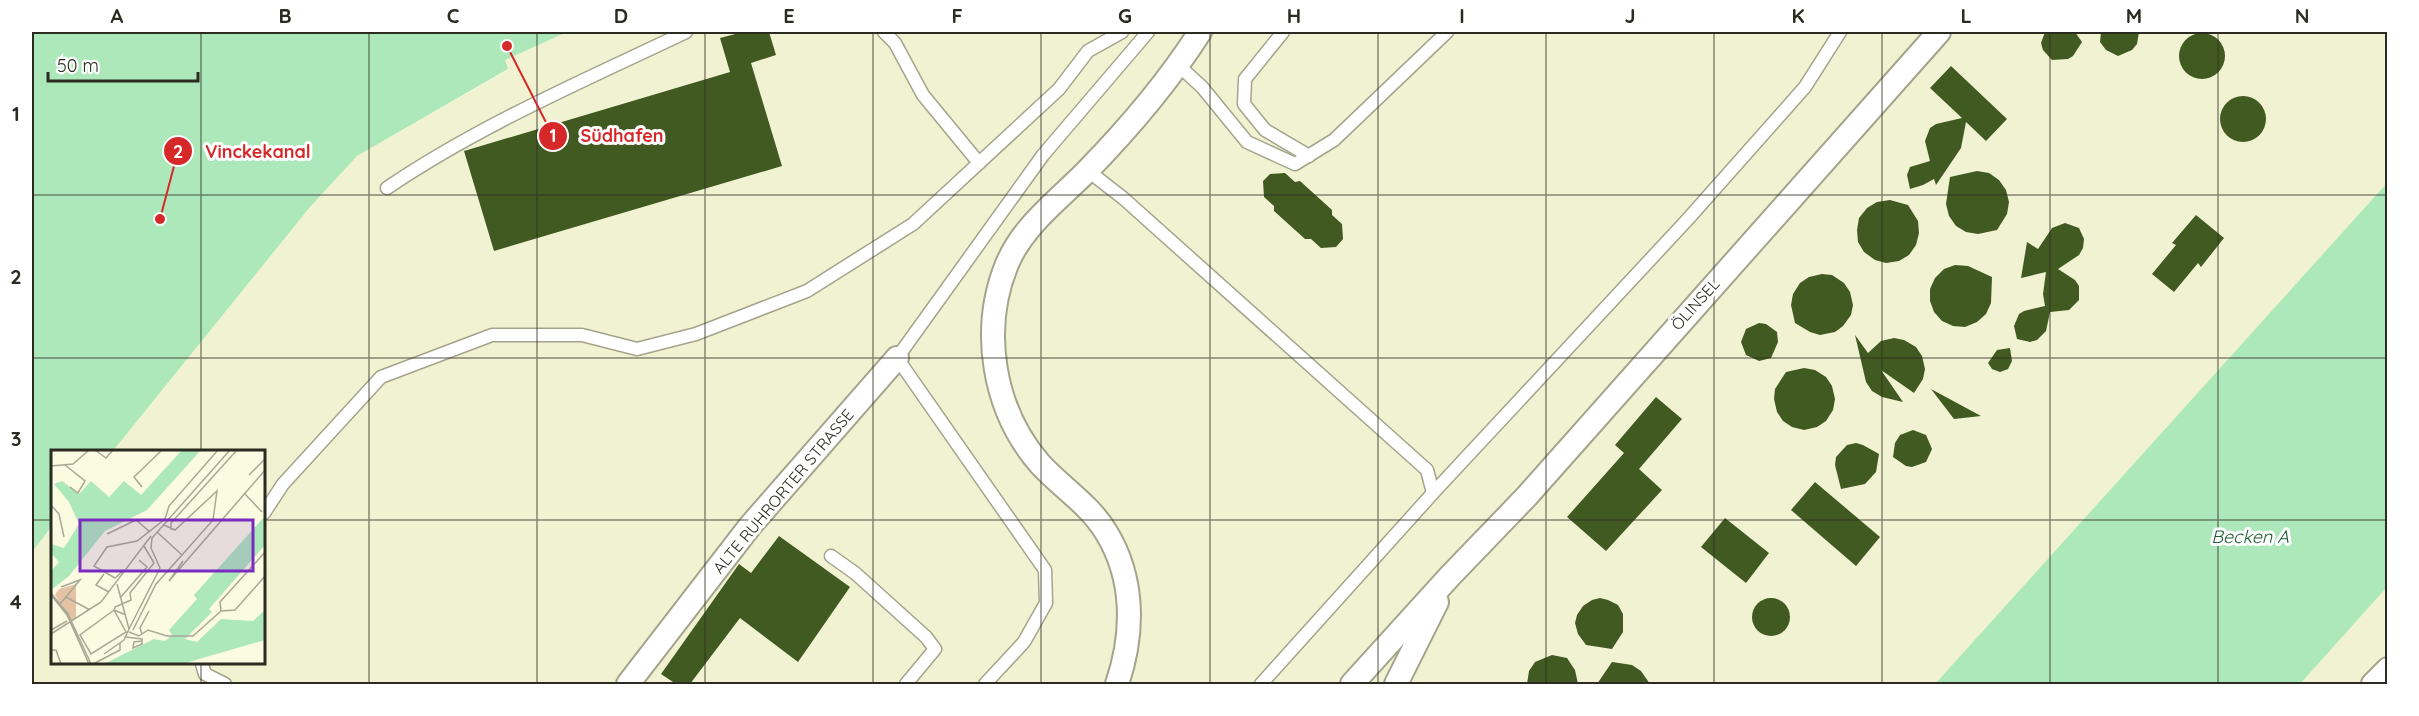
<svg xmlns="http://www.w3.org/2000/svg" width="2419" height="716" font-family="Quicksand,sans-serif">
<rect width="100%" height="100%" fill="#fbfbe2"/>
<g fill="#f1f2d1">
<polygon points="567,32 2387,32 2387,183 1935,684 32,684 32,552 52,526 52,664 264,664 264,452 112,452 310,207 357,156 508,70 505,60"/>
<polygon points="2387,587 2387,684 2300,684"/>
</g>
<g fill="#ade8ba">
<polygon points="32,32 567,32 505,60 508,69 357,156 310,207 112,452 52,452 52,526 32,552"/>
<polygon points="2387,183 2387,587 2300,684 1935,684"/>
</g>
<g fill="#415a21">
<polygon points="743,32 769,32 776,55 751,63 782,166 494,251 464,151 730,72 720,38"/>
<polygon points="2045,32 2075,32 2082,42 2073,56 2068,59 2052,60 2043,50 2041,43"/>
<polygon points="2101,32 2139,32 2137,44 2132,50 2118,56 2106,50 2100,42"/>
<circle cx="2202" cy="56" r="23"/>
<polygon points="1951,66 2007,119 1986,141 1966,122 1961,148 1936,185 1934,179 1923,185 1910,189 1907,175 1910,167 1930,161 1925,141 1930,128 1936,124 1962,118 1930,88"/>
<circle cx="2243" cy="119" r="23"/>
<polygon points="1977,171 1989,173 1999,180 2006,190 2009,202 2007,214 1997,230 1978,234 1966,232 1956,226 1949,216 1946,204 1950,177"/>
<polygon points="1285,173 1295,182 1300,181 1332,210 1332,215 1342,224 1343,239 1336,247 1321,248 1311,239 1305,239 1274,211 1274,206 1264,197 1263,181 1270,174"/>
<polygon points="1890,200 1908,205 1918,221 1919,233 1916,245 1909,255 1899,261 1886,263 1875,260 1864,252 1858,242 1857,230 1859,218 1867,208 1877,202"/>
<polygon points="2196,215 2224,238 2201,267 2198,263 2174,292 2152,274 2176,245 2172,243"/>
<polygon points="2065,223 2079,228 2084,239 2083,248 2079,255 2058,269 2075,280 2079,286 2079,300 2069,310 2050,312 2046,331 2037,340 2030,342 2017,339 2014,326 2019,314 2024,311 2045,306 2043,294 2046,272 2021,278 2027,242 2038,249 2052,228"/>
<polygon points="1955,265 1968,266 1992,277 1991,303 1986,314 1977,322 1965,327 1953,326 1942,321 1934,312 1930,301 1930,289 1935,278 1944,269"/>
<polygon points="1822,274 1832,275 1844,283 1850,292 1853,305 1851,315 1843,326 1835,332 1820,335 1810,332 1795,323 1791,305 1793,294 1800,283 1809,277"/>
<polygon points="1759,323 1766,324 1777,332 1778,342 1771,358 1759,361 1746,355 1741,342 1746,329"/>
<polygon points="1855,335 1868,353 1881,341 1894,338 1904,340 1916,347 1922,356 1925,369 1923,379 1914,393 1881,370 1903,402 1882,397 1872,391 1866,382"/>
<polygon points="2010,348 2012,361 2008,369 2000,372 1992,369 1988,363 1997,350"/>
<polygon points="1804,368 1815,370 1826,377 1832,386 1835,399 1833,410 1826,421 1817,427 1804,430 1792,427 1783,421 1777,412 1774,399 1775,389 1786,372"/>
<polygon points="1931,389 1981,416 1954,419"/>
<polygon points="1656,397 1682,419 1639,469 1662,490 1606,551 1567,517 1624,453 1615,445"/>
<polygon points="1913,430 1926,435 1932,449 1926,462 1912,467 1906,466 1893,457 1895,443 1900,435"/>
<polygon points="1856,443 1863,445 1879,454 1876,472 1865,484 1841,489 1835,465 1836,457 1847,445"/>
<polygon points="1815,482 1880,537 1856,566 1791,510"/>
<polygon points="1725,518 1769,553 1746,583 1701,547"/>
<polygon points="779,536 850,587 798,662 740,618 690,684 676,684 661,674 739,564 751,573"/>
<polygon points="1600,598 1608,600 1618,605 1623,614 1623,632 1612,649 1586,645 1578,634 1575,623 1577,615 1583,606 1592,600"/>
<circle cx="1771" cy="617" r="19"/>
<polygon points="1552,655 1567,658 1575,670 1578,684 1527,684 1529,671 1535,662"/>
<polygon points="1612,662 1632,665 1641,671 1650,684 1597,684"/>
</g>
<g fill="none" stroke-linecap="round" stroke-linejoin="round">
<g stroke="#a4a48d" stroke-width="15">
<g id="service">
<polyline points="884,32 895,43 923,95 979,163"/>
<polyline points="1283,32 1245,79 1244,104 1265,130 1309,156"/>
<polyline points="1178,65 1202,87 1247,142 1295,164 1334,140 1447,32"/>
<polyline points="1087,170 1123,198 1427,470 1433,493 1688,219 1805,87 1840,32"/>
<path d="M387,188C480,125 585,80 686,32"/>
<polyline points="264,513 283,484 381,377 492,335 582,335 637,349 696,334 807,291 913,224 1059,89 1088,51 1122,32"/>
<polyline points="831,556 855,573 926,637 935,649 906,684"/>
<polyline points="202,664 205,674 225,684"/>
<polyline points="985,684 1024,642 1046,603 1045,570 897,358 1043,155 1148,32"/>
<polyline points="1261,684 1433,493"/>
</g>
</g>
<g stroke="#a4a48d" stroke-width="26">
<g id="minor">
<polyline points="628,684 750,526 897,358"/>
<path d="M1117,684C1134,634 1135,579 1106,532C1090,505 1061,487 1040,464C993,410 980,330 1007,264C1023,226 1057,201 1086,172C1128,129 1168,82 1200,32"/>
<polyline points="1352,684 1450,576 1527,496 1939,32"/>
<polyline points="1396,684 1437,602"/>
<polyline points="2373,684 2388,669"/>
</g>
</g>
<use href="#service" stroke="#fff" stroke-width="12"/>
<use href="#minor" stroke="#fff" stroke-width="22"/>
</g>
<path fill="none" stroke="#2b2b21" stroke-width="1.5" stroke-opacity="0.55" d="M201,32V452M369,32V684M537,32V684M705,32V684M873,32V684M1041,32V684M1210,32V684M1378,32V684M1546,32V684M1714,32V684M1882,32V684M2050,32V684M2218,32V684M32,195H2388M32,358H2388M32,520H52M264,520H2388M201,664V684"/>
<g text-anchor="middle" stroke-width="6" stroke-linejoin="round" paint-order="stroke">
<g font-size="16" fill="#2b2b21" stroke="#fff">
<text transform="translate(1695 304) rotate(-48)" y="6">ÖLINSEL</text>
<text transform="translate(783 491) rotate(-50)" y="6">ALTE RUHRORTER STRASSE</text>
</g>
<g font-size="18" font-style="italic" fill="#1d5c31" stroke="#fff">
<text x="2250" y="543">Becken A</text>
</g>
</g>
<g transform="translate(51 450)">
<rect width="214" height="214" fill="#fbfbe2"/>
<path d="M25,134V169L21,171L4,145L8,139Z" fill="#e4c3a4"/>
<path d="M131,0H150L96,60L54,81L18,126L0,140V121L8,112L0,103V94L13,98L28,74L18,52L3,34L11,31L28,44L40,31L58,47L73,31L90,45ZM214,66V95L158,159L161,162L134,189L146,192L170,169L202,171L214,160V190L131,214H53L103,189L114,191L121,185L118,180L146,149L143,145Z" fill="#ade8ba"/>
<path fill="none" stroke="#a8a895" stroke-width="1.5" d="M44,0L55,8L62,0M14,15L34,31L27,43L19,37M0,16L22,14L38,0M198,25L215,8M91,37L83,27L111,0M193,43L211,62M0,55L8,64L13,87M120,80V73L186,0M106,82L131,105L162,70L166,41L124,80L113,75M56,84L85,70L99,82M132,111L118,131L215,19M73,120L64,128L43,116L56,97L86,91L114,69L118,56L167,0M53,124L45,135L58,142M10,137L29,130L15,147M0,143L17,164L40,214M0,145L16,165L38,214M69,148L96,117L88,110M9,154L15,147L39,160M63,160L75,182L40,204L29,185ZM170,161L169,152L215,101M170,161L184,160L215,125M75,165L63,160L64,157L80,150L79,143L103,113L93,96M78,179L109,118L100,98L101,88L179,0M0,180L16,171M82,180L105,134L131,105M78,182L88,186L97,180L116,186H142L170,161M0,184L50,152L100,86M91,184L89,178L98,161M75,187L91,189V194L82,198L83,192L91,191M0,200H5L10,214M53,204L73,190L78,179L66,134M42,214L69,200V193"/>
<path fill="#7b2cbf" fill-opacity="0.15" stroke="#7b2cbf" stroke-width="3" d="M29,70H202V121H29Z"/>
<rect width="214" height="214" fill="none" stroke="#2b2b21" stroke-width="3"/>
</g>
<path fill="none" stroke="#d62828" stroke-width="2" d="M507 46L553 136M160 219L178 151"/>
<g fill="#d62828" stroke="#fff" stroke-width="2">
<circle cx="507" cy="46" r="6"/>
<circle cx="160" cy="219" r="6"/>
<circle cx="553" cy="136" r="15"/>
<circle cx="178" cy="151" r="15"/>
</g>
<g font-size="18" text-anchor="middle" font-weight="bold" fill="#fff">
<text x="553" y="142">1</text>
<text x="178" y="158">2</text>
</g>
<g font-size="18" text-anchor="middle" font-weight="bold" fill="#d62828" stroke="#fff" stroke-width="6" stroke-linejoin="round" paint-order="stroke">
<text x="622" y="142">Südhafen</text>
<text x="258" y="158">Vinckekanal</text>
</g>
<rect width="2419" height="716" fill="none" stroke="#ffffff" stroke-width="66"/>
<path d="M48 72v9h150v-9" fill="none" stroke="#2b2b21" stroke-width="3"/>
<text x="57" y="72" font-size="18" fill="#2b2b21" stroke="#ffffff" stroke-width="4.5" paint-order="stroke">50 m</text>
<rect x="33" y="33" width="2353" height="650" fill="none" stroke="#2b2b21" stroke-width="2"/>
<g font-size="20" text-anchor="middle" font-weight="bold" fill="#2b2b21">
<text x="117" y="23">A</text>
<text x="285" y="23">B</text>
<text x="453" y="23">C</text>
<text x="621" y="23">D</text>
<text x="789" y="23">E</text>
<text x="957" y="23">F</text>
<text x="1125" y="23">G</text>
<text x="1294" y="23">H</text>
<text x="1462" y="23">I</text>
<text x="1630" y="23">J</text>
<text x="1798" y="23">K</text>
<text x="1966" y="23">L</text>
<text x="2134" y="23">M</text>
<text x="2302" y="23">N</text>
<text x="16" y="121">1</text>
<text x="16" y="284">2</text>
<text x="16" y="446">3</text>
<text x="16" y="609">4</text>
</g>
</svg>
